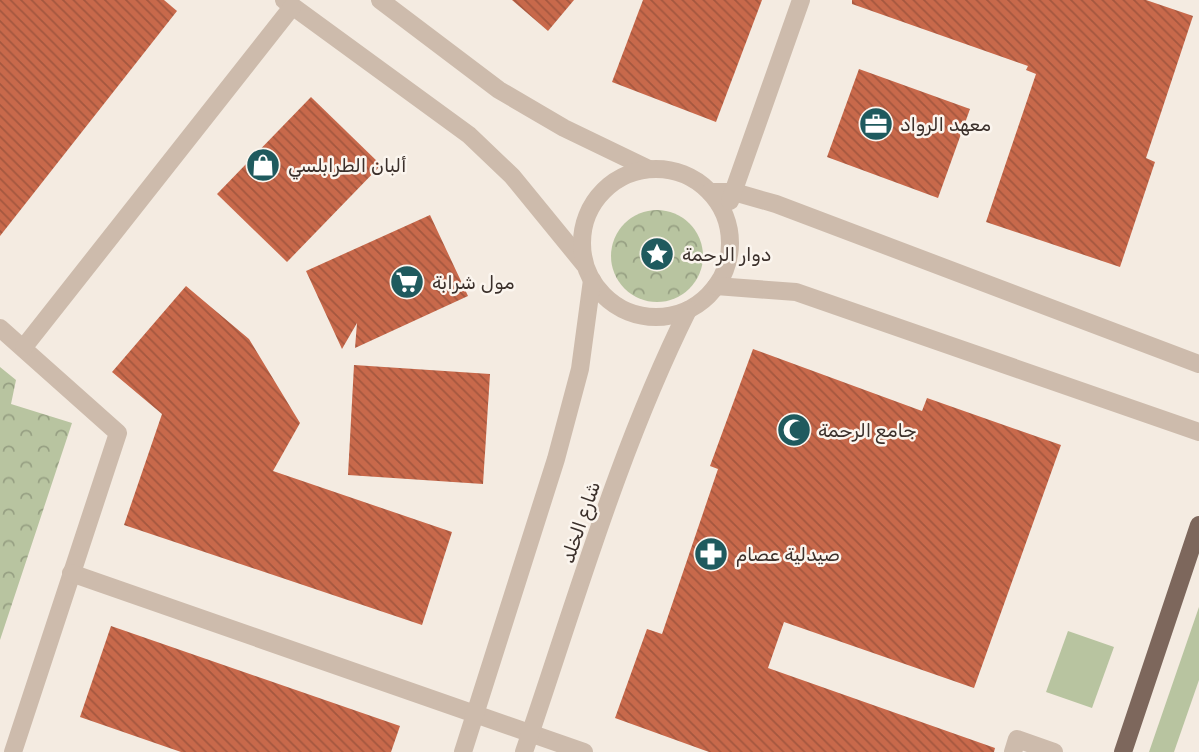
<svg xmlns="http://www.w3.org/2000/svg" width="1199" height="752" font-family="Rubik,'Noto Naskh Arabic',sans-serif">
<defs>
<pattern id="park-crowns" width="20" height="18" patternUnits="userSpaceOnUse" patternTransform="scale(1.75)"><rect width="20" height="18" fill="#b8c4a0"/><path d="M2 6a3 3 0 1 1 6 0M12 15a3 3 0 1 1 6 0" fill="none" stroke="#97a083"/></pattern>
<pattern id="building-back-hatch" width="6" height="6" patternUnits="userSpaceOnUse" patternTransform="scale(1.75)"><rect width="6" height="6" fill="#c8694b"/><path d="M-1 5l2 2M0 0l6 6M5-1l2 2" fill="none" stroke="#a4573f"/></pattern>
</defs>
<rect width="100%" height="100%" fill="#f4ebe1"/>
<g fill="#b8c4a0">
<polygon points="1199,607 1199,680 1174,752 1149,752"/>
<polygon points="1068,631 1114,647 1092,708 1046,692"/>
</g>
<g fill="url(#park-crowns)">
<circle cx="657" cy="256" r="46"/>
<polygon points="0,367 16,380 11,404 72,423 0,640"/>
</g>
<g fill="url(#building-back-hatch)">
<polygon points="0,0 164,0 177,11 0,236"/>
<polygon points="512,0 574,0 548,31"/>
<polygon points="643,0 762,0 716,122 612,82"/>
<polygon points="852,0 1146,0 1193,16 1146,158 1155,162 1120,267 986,222 1036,74 1026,70 1028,66 852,4"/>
<polygon points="859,69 970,109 938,198 827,157"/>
<polygon points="311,97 381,165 287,262 217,194"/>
<polygon points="430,215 468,296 355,348 357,323 342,349 306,271"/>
<polygon points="186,286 249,339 300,423 273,471 452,532 422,625 124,525 162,414 112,372"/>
<polygon points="753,349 922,411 927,398 1061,445 974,688 784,622 768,668 995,748 994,752 709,752 615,718 647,629 662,634 718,469 710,466"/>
<polygon points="354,365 490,374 483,484 348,475"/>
<polygon points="111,626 400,726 391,752 181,752 80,717"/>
</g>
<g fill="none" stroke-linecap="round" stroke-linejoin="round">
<g stroke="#cdbbac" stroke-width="18">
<polyline points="284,0 469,135 512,176 584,264"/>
<polyline points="380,0 499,90 564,128 649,169"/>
<circle cx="656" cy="243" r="74"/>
<polyline points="710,192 734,192 776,204 1199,364"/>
<polyline points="730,201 801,0"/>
<polyline points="716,286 796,292 1199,432"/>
<polyline points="0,328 118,433 13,752"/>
<polyline points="24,347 292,7"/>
<polyline points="71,573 584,752"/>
<polyline points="463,752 556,459 580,369 592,280"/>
<path d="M524,752C575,604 618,451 688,310"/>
<polyline points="1013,752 1017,739 1054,752"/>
</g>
<polyline stroke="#7d675c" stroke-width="18" points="1123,752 1199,525"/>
</g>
<defs>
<g id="office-disc" transform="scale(1.75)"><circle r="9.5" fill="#1f5a5e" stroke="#fbf5ee"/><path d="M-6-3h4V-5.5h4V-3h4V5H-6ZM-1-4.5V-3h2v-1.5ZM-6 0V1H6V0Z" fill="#fff"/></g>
<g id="shop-disc" transform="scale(1.75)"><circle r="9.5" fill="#1f5a5e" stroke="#fbf5ee"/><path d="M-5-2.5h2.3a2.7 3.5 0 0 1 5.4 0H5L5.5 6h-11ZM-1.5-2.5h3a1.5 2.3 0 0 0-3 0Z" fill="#fff"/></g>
<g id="sight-disc" transform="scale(1.75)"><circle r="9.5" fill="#1f5a5e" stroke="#fbf5ee"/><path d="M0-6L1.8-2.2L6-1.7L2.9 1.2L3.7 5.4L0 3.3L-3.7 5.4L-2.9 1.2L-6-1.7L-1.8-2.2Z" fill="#fff"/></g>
<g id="supermarket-disc" transform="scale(1.75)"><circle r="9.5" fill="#1f5a5e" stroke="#fbf5ee"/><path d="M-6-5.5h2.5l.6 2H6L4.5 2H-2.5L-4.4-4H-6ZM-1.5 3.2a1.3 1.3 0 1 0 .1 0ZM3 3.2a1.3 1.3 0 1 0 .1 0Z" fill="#fff"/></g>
<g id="mosque-disc" transform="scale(1.75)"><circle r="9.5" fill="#1f5a5e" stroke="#fbf5ee"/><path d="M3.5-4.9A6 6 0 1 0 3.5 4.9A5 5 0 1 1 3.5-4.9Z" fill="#fff"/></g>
<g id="pharmacy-disc" transform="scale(1.75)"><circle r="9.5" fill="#1f5a5e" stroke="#fbf5ee"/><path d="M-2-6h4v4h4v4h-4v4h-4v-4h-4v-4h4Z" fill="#fff"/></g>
</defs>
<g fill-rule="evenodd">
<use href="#office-disc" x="876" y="124"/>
<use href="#shop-disc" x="263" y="165"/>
<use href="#sight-disc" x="657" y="254"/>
<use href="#supermarket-disc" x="407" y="282"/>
<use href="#mosque-disc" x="794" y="430"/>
<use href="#pharmacy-disc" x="711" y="554"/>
</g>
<g text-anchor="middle" stroke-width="5" stroke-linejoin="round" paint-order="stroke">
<g font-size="19" fill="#3b302b" stroke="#fbf5ee" text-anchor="start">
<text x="900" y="131">معهد الرواد</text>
<text x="288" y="172">ألبان الطرابلسي</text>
<text x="682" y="261">دوار الرحمة</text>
<text x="432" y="289">مول شرابة</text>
<text x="818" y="437">جامع الرحمة</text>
<text x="736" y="561">صيدلية عصام</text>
</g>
<g font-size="19" fill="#3b302b" stroke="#fbf5ee">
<text transform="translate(580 522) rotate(-71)" y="7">شارع الخلد</text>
</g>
</g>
</svg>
